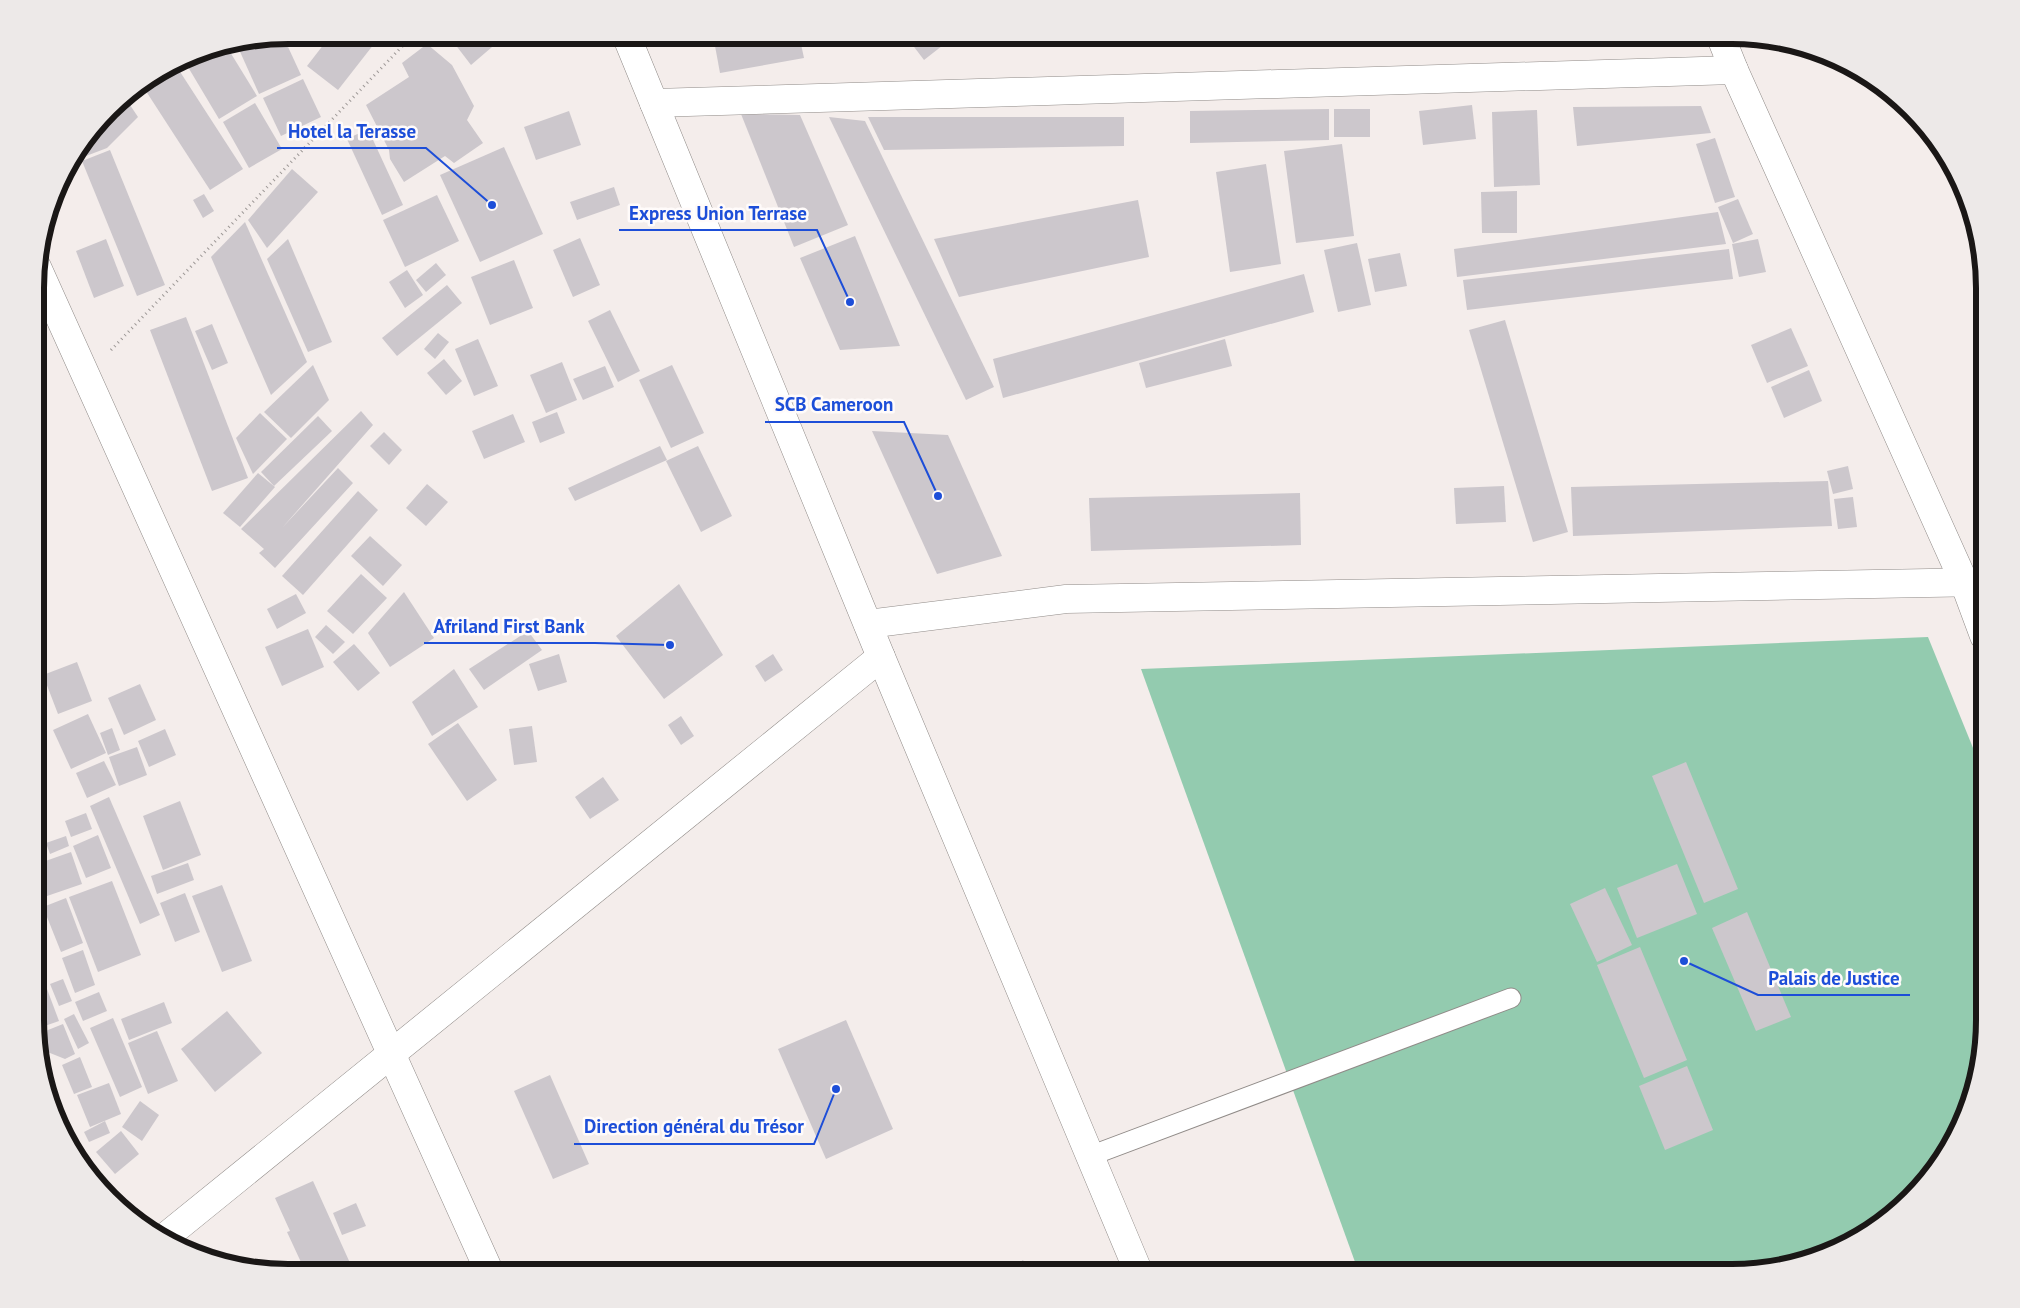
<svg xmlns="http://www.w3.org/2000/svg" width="2020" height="1308" font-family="'PT Sans',sans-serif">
<rect width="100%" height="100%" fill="#f4edeb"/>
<polygon fill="#93cbaf" points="1928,637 1984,775 1984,1036 1971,1102 1942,1161 1899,1210 1858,1239 1798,1264 1748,1272 1359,1273 1141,669"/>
<g fill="#ccc7cc">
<polygon points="331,35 381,35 338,90 307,66"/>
<polygon points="448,35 506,35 471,65"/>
<polygon points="713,35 799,35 804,58 720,73"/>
<polygon points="817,35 886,35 887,38 818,40"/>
<polygon points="905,35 956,35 924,60"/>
<polygon points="987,35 1022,35 1021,43 987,39"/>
<rect x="1167" y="35" width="30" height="3"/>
<polygon points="283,36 301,75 259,94 237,45"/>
<polygon points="427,44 452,65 474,106 467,120 483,143 454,163 445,156 404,182 390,159 389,150 366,105 409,77 402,63"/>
<polygon points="227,47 257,96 219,119 185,62 203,52"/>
<polygon points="175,64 243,169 210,190 142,85"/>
<polygon points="303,79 321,117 281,136 263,98"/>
<polygon points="124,96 138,117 107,148 86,156 81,150"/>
<polygon points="255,103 282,149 249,168 223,122"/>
<polygon points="1472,105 1476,139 1423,145 1419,111"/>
<polygon points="1701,106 1711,133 1577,146 1573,107"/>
<polygon points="1329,109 1329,140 1190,143 1190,111"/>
<rect x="1334" y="109" width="36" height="28"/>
<polygon points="1537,110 1540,185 1494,187 1492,112"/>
<polygon points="569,111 581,145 536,160 524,127"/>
<polygon points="741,114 800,115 848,225 794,247"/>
<polygon points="829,117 865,121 994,387 966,400"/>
<polygon points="868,117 1124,117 1124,146 884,150"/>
<polygon points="368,129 403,205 382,215 347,139"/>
<polygon points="1715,138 1735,197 1715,203 1696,144"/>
<polygon points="1342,144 1354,236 1296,243 1284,151"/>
<polygon points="504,147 543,234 480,262 440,175"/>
<polygon points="110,150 165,285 137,296 82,161"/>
<polygon points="1266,164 1281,264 1230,272 1216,172"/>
<polygon points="292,169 318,192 267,248 248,220"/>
<polygon points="614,187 620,205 577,220 570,202"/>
<polygon points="1517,191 1517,233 1482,233 1481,192"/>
<polygon points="204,194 214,211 203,218 193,200"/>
<polygon points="437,195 459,241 405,267 383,220"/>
<polygon points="1738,199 1753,234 1733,243 1718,207"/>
<polygon points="1138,200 1149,257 959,297 934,239"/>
<polygon points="1718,212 1726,244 1457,277 1454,249"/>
<polygon points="245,222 307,362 271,395 211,257"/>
<polygon points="855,236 900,346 840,350 800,258"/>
<polygon points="580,238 600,285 573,297 553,250"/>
<polygon points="106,239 124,286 94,298 76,251"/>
<polygon points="288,239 332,342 308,352 267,259"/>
<polygon points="1758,239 1766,272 1739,277 1732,244"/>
<polygon points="1357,243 1371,305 1338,312 1324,250"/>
<polygon points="1729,249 1733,279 1467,310 1463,280"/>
<polygon points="1400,253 1407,286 1375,292 1368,259"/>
<polygon points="514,260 533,308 490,325 471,277"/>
<polygon points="436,263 446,275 426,292 416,280"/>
<polygon points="407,270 423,295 405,308 389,282"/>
<polygon points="1304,274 1314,312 1003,398 993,359"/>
<polygon points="447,285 462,303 397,356 382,338"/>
<polygon points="610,310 640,371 618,382 588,321"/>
<polygon points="186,317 248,478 212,491 150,330"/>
<polygon points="1505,320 1568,532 1533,542 1469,330"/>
<polygon points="212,324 228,363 212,370 195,331"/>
<polygon points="1791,328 1808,366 1767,383 1751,345"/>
<polygon points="438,333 449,342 435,359 424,349"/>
<polygon points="478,339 498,386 474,396 455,349"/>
<polygon points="1225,339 1232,366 1146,388 1139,363"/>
<polygon points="444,359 462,381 446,395 427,373"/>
<polygon points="562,362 577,400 546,413 530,375"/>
<polygon points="313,365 329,400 291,438 264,412"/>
<polygon points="672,365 704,433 671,448 639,380"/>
<polygon points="605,366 614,387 583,400 573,379"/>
<polygon points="1809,370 1822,401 1784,418 1771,387"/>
<polygon points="361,411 373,425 282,528 338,468 353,483 275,568 259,553 264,549 241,529"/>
<polygon points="557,412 565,433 540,443 532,422"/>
<polygon points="260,413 287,439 253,474 236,438"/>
<polygon points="513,414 525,442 484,459 472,431"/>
<polygon points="318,416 332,431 274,486 261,472"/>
<polygon points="872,431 948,435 1002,556 937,574"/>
<polygon points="384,432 402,450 389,465 370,446"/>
<polygon points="660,446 667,460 575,501 568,488"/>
<polygon points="698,446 732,516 701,532 666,461"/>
<polygon points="1848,466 1853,489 1833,494 1827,471"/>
<polygon points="258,473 275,487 240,527 223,513"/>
<polygon points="1828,481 1832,526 1573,536 1571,487"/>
<polygon points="427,484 448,502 426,526 406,508"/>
<polygon points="1504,486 1506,522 1456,524 1454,488"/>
<polygon points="358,491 378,510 303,595 282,576"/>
<polygon points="1300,493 1301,545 1091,551 1089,498"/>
<polygon points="1853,497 1857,527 1838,529 1834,499"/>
<polygon points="370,536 402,565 383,586 351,556"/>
<polygon points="361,574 387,598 353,634 327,611"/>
<polygon points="679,584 723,655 664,699 616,636"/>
<polygon points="404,592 434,638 390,667 368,633"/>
<polygon points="296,594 306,613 277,629 267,609"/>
<polygon points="326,625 345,642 333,654 315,637"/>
<polygon points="308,629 324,667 282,686 265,647"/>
<polygon points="528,631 542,650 484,690 469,669"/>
<polygon points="354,644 380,673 358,691 333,662"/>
<polygon points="559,654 567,682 538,691 529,664"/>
<polygon points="773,654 783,670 765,682 755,666"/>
<polygon points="77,662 92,701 58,714 43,675"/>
<polygon points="454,669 478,707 432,736 412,702"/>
<polygon points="140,684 156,720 124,735 108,698"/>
<polygon points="88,714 106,753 71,769 53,730"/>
<polygon points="681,716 694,736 681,745 668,725"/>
<polygon points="458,723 497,780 467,801 428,744"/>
<polygon points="532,726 537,762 514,765 509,729"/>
<polygon points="112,728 120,750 108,755 100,733"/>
<polygon points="165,729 176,755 149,767 138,741"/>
<polygon points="137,747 147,775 119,786 109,757"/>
<polygon points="104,761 116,785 87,798 76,773"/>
<polygon points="1686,762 1738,889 1704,903 1652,776"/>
<polygon points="603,777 619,800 590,819 575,797"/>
<polygon points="109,797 160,915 140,924 90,806"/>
<polygon points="180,801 201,855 163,870 143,816"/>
<polygon points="86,813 92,829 71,837 65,821"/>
<polygon points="98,835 111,868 86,878 73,846"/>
<polygon points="66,836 69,846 50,854 46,843"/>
<polygon points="41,844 45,858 37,861 37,845"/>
<polygon points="71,852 82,884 47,896 37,864"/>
<polygon points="188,863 194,880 157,894 151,876"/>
<polygon points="1677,864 1697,914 1637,938 1617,888"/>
<polygon points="112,881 141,955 98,972 69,897"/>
<polygon points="222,885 252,961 222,972 192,896"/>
<polygon points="1605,888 1632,945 1597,962 1570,904"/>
<polygon points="185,893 200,932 175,942 160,903"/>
<polygon points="66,898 83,943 61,952 43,907"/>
<polygon points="1747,912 1791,1017 1756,1031 1712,928"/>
<polygon points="1640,947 1687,1060 1644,1078 1597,965"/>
<polygon points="83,950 95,985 75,993 62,958"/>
<polygon points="37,954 47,980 37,984"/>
<polygon points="63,979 72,1001 59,1006 50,984"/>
<polygon points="47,989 59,1021 39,1028 37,993"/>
<polygon points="99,992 107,1011 83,1021 75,1002"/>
<polygon points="164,1002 172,1023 129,1040 121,1019"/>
<polygon points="227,1011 262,1053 215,1092 181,1049"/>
<polygon points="74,1014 89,1043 78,1049 64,1019"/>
<polygon points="113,1018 142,1087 120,1097 90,1028"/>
<polygon points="846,1020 893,1129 826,1159 778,1049"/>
<polygon points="63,1024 75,1054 65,1059 45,1051 38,1034"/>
<polygon points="157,1031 178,1081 148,1094 128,1043"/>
<polygon points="80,1057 92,1087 74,1094 62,1065"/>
<polygon points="1687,1066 1713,1130 1665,1150 1639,1086"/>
<polygon points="550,1075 589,1164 553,1179 514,1091"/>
<polygon points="109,1083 121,1114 90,1127 77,1095"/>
<polygon points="140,1101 159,1115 142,1141 122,1127"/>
<polygon points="105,1121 110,1133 89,1142 84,1132"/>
<polygon points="121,1131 139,1154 115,1174 96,1152"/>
<polygon points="313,1181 350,1263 329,1273 306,1273 287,1232 290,1231 275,1198"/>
<polygon points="356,1203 366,1226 342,1235 333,1213"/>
<polygon points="1023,1260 1032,1273 1005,1273"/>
</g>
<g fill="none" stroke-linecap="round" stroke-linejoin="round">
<g stroke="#908b88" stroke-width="21">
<polyline id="service" points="1090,1156 1511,998"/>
</g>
<g stroke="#908b88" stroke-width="29">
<g id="minor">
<polyline points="1720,35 1734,70 1964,582 1984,636"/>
<polyline points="654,103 1734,70"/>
<polyline points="37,267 490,1273"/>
<polyline points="868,624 1066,599 1984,582"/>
<polyline points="164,1238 881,657"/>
</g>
</g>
<g stroke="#908b88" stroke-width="29">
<polyline id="tertiary" points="626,35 881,657 1139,1273"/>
</g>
<polyline stroke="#9d9896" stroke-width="3" stroke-dasharray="1 4" stroke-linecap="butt" points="111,350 413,35"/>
<use href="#service" stroke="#fff" stroke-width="19"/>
<use href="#minor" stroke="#fff" stroke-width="28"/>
<use href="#tertiary" stroke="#fff" stroke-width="28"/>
</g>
<path d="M0 0H2020V1308H0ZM288 44H1732A244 244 0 0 1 1976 288V1020A244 244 0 0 1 1732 1264H288A244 244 0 0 1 44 1020V288A244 244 0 0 1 288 44Z" fill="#ede9e8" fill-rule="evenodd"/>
<path fill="none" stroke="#1a1716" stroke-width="6" d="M288 44H1732A244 244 0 0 1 1976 288V1020A244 244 0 0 1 1732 1264H288A244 244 0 0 1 44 1020V288A244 244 0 0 1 288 44Z"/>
<path fill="none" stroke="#1d4ed8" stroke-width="2" d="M492 205L426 148H277M850 302L817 230H619M938 496L904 422H765M670 645L595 643H424M1684 961L1758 995H1910M836 1089L814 1144H574"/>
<g fill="#1d4ed8" stroke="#fffbfa" stroke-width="2">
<circle cx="492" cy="205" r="5"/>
<circle cx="850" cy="302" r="5"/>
<circle cx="938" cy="496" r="5"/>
<circle cx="670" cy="645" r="5"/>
<circle cx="1684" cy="961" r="5"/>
<circle cx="836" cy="1089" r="5"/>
</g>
<g font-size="19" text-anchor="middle" font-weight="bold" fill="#1d4ed8" stroke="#fffbfa" stroke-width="5" stroke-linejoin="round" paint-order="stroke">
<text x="352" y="138">Hotel la Terasse</text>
<text x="718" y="220">Express Union Terrase</text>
<text x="834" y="411">SCB Cameroon</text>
<text x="509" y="633">Afriland First Bank</text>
<text x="1834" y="985">Palais de Justice</text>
<text x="694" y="1133">Direction général du Trésor</text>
</g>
</svg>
